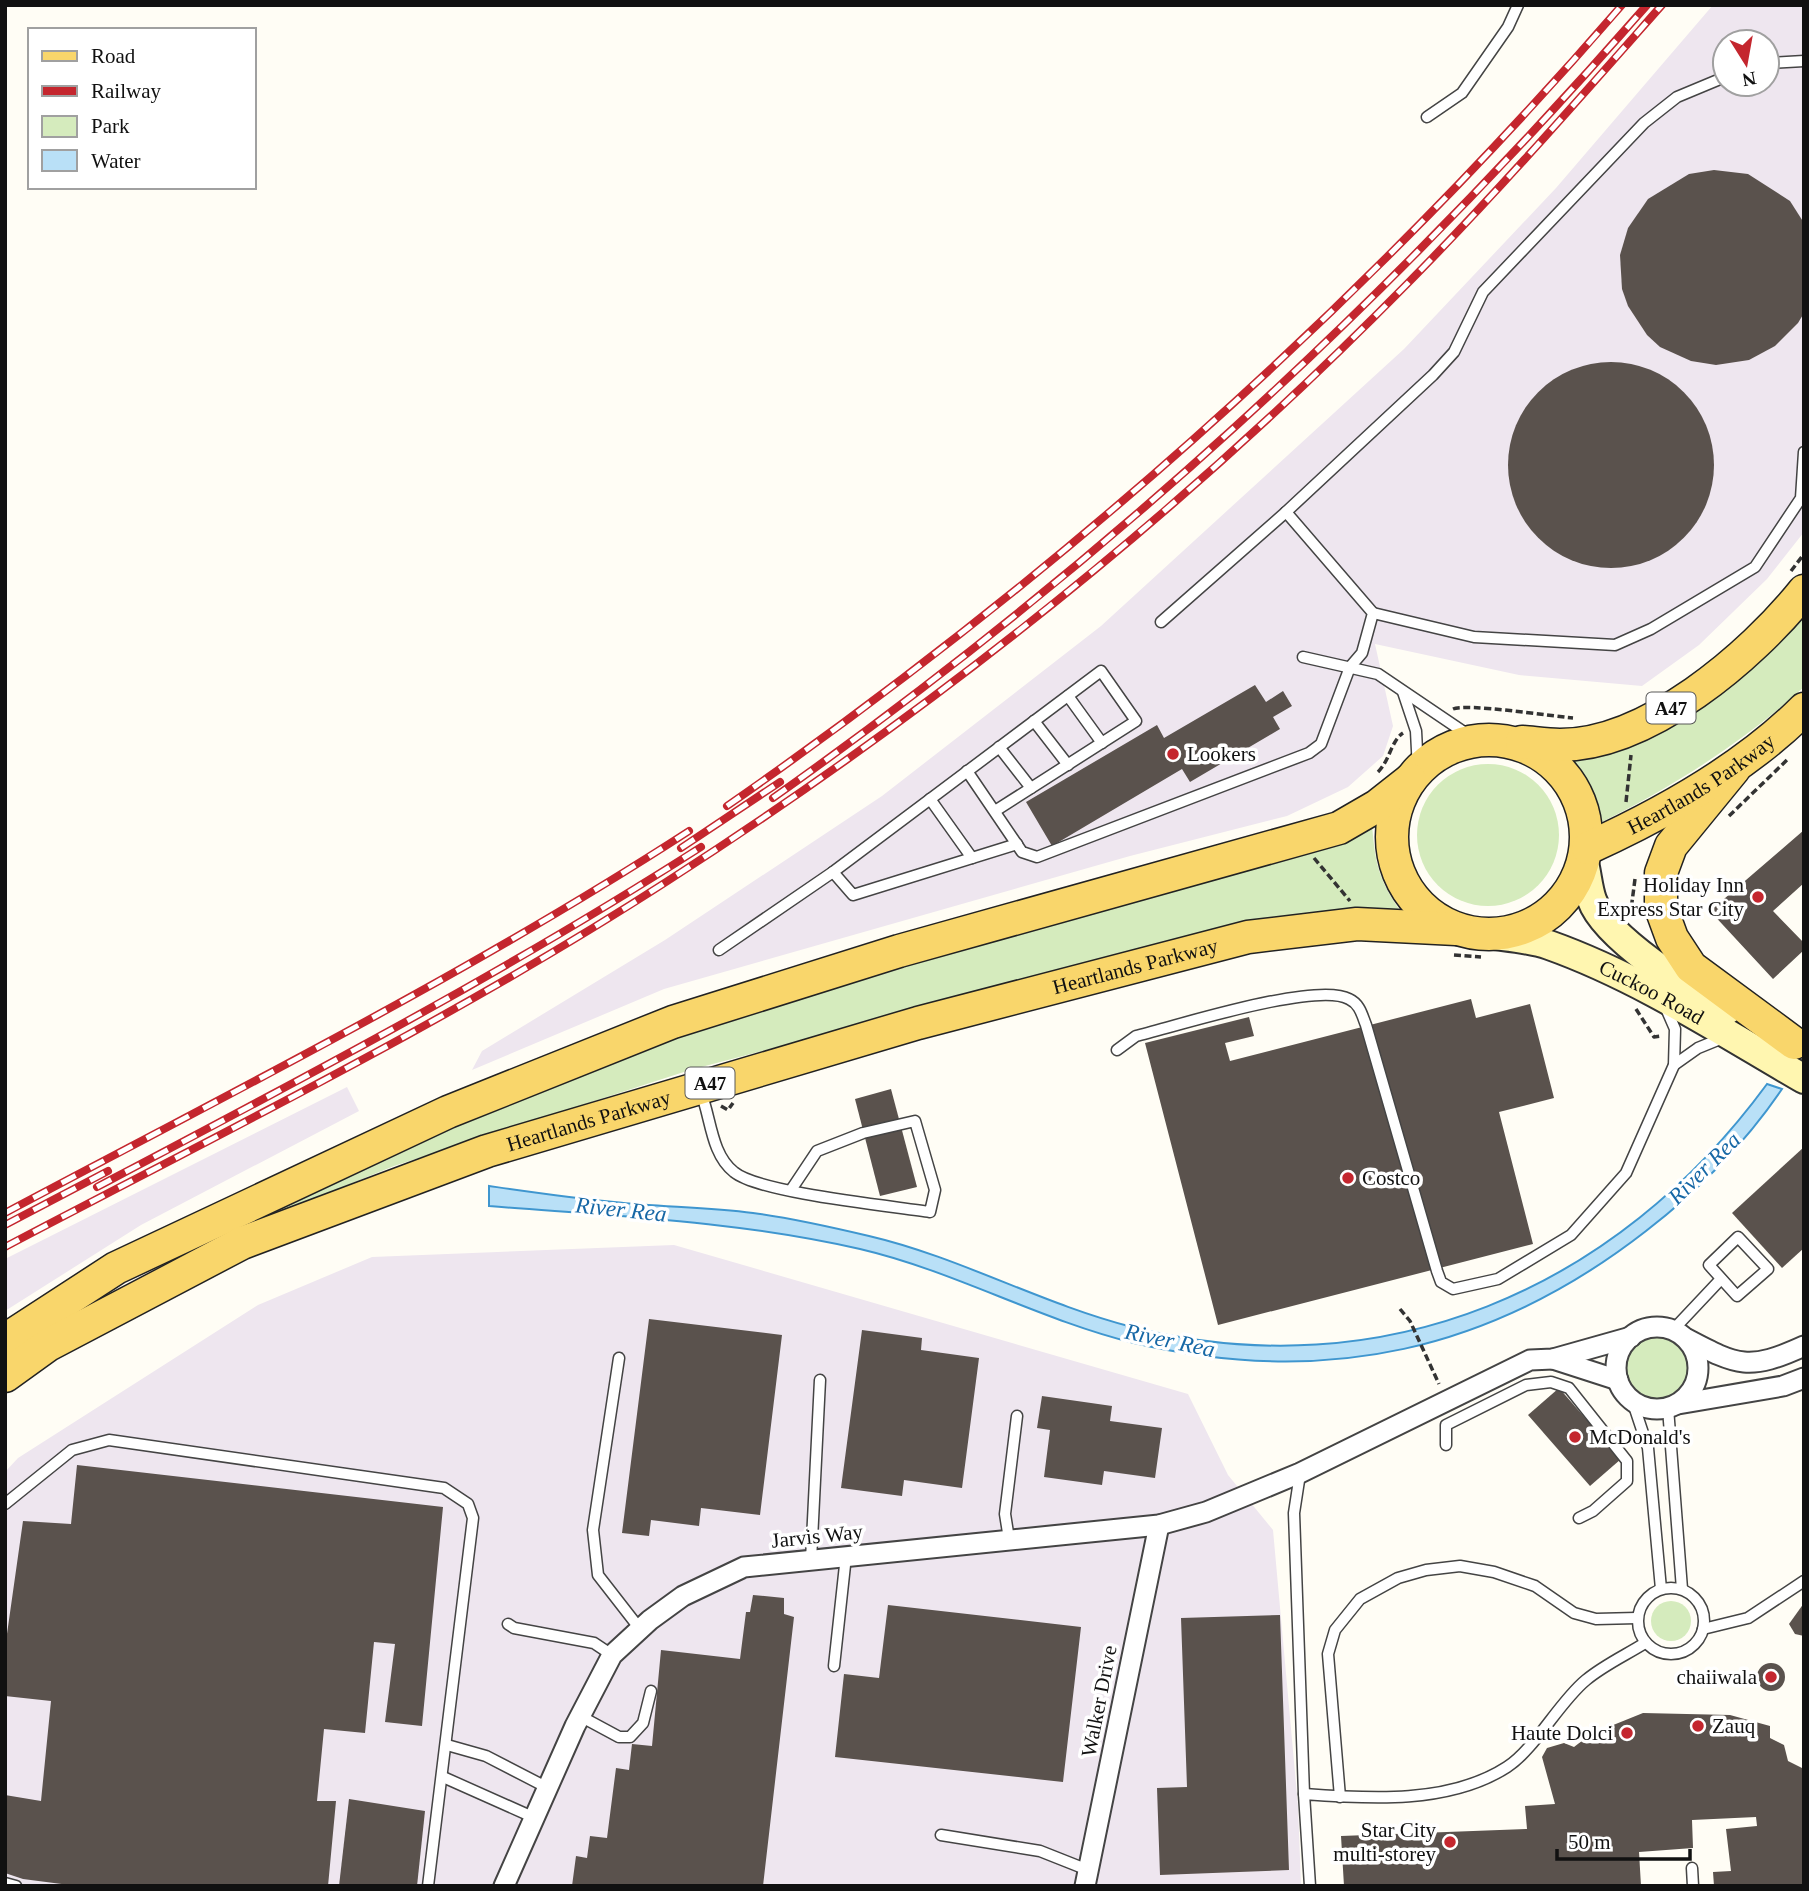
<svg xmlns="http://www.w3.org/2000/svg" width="1809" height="1891" font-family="Georgia,serif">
<rect width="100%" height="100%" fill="#fffdf5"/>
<g fill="#eee6ef" fill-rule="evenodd">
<path d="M1713,5H1804V532L1767,579L1699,645L1642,686L1519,675L1375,644L1393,726L1383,756L1348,787L1287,816L1130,856L664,989L472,1070L482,1051L665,940L882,796L1101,626L1404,349L1556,188ZM1725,42H1767V84H1725Z"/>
<polygon points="347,1087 359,1111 141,1225 5,1311 5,1259"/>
<polygon points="674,1245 1188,1394 1228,1475 1273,1530 1298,1806 1301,1886 5,1886 5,1472 18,1458 258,1305 372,1257"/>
</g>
<g fill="#d5ebbd">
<path d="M1804,615V687C1742,743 1671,788 1596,825L1589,790L1573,760Z"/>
<circle cx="1488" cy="835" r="71"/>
<path d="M1372,824C1375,862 1378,878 1399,909L1328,911L1207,933L690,1070L394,1166L279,1213L276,1210L439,1130L681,1030Z"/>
<circle cx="1657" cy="1369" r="35"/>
<circle cx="1671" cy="1621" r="20"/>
</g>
<path fill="#b9e0f7" stroke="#3f96cf" stroke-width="2" d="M1767,1084L1782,1089C1744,1145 1699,1190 1646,1231C1492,1351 1325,1388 1134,1343C1040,1320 954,1271 860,1249C738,1221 614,1216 489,1206V1186C531,1192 572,1198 614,1202C660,1207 706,1207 753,1213C792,1218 831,1227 869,1236C959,1257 1042,1304 1132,1327C1384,1390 1616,1290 1767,1084Z"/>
<g fill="#5a524d">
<polygon points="1714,170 1748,174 1790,201 1804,223 1804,313 1798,323 1775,346 1749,360 1716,365 1691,361 1660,347 1647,335 1628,306 1622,289 1620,255 1628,228 1648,199 1689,174"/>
<circle cx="1611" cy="465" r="103"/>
<polygon points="1255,685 1266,702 1283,691 1292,706 1273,717 1280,729 1190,782 1182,769 1052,846 1026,802 1157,725 1164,738"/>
<polygon points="1804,830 1804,883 1773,911 1804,943 1804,950 1773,979 1710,911"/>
<polygon points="1471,999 1476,1018 1530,1004 1554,1098 1499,1112 1533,1244 1218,1325 1145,1043 1249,1017 1254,1036 1225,1043 1230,1061"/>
<polygon points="891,1089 917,1187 880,1196 855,1099"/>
<polygon points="1804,1147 1804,1248 1782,1268 1732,1213"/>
<polygon points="649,1319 782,1335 760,1515 701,1508 699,1526 651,1520 649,1536 622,1533"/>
<polygon points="862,1330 922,1338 921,1350 979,1358 962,1488 904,1480 902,1496 841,1488"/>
<polygon points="1559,1388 1621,1459 1590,1486 1528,1415"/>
<polygon points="1042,1396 1112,1406 1110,1421 1162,1428 1155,1478 1104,1471 1102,1485 1044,1477 1050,1430 1037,1428"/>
<polygon points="77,1465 443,1507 422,1726 385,1722 395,1644 374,1642 365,1733 324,1729 317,1801 336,1801 328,1886 77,1886 23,1879 5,1873 5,1795 41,1801 51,1701 5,1696 5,1648 23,1521 71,1524"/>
<polygon points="753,1595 784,1598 784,1614 794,1617 763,1886 572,1886 576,1856 587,1858 590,1836 607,1838 616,1768 629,1770 632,1744 652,1746 661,1650 740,1659 746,1612 750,1612"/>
<polygon points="1804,1603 1804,1636 1795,1634 1789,1624"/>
<polygon points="888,1605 1081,1627 1063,1782 835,1757 844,1674 879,1678"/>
<polygon points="1280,1615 1289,1870 1160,1875 1157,1788 1187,1787 1181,1618"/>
<circle cx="1771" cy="1677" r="14"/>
<polygon points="1643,1713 1730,1715 1770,1726 1770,1738 1784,1745 1788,1761 1804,1769 1804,1886 1714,1886 1713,1872 1731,1871 1726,1829 1757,1826 1756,1817 1692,1820 1693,1848 1639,1852 1641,1886 1344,1886 1341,1836 1527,1829 1525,1806 1555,1804 1542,1757 1547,1748 1564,1743 1574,1747 1591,1734"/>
<polygon points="349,1799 425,1811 417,1886 339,1886"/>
</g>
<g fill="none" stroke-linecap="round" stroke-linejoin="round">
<g stroke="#444" stroke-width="13">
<g id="lane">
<polyline points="1767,63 1804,61"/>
<polyline points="1427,117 1462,93 1508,27 1518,5"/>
<polyline points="1373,613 1474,637 1615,645 1651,629 1755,567 1801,498 1804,452"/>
<polyline points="1161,622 1286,512 1433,375 1454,352 1483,292 1644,123 1677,97 1725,77"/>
<polyline points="1303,657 1378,674 1477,741"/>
<polyline points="1403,692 1416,731 1418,770"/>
<polyline points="1068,696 1102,743"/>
<polyline points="1034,721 1068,765"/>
<polyline points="999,747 1031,788"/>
<polyline points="967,771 1022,852 1037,857 1309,753 1321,744 1350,667 1362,653 1373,613 1286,512"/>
<polyline points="930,799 972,858"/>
<polyline points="833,872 853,895 1017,844"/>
<polyline points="719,950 833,872 1101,671 1136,721 995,811"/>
<path d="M1117,1050L1136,1036C1177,1026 1317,981 1349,999C1360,1004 1362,1015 1366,1025L1437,1271L1441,1282L1453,1289L1498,1279L1571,1235L1626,1173L1674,1065L1675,1029L1665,1006"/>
<polyline points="1674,1065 1698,1048 1725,1037"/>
<path d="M701,1093C711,1118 711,1154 734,1172C759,1193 891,1206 930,1212L935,1190L915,1121L863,1133L817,1151L791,1190"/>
<polygon points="1738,1237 1768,1269 1737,1296 1709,1265"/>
<polyline points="1673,1330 1721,1279"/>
<polyline points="619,1358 593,1530 598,1575 640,1629"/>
<polyline points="1632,1400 1648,1448 1661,1589"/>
<polyline points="1668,1408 1682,1589"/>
<polyline points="1446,1445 1446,1425 1526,1385 1551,1382 1569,1388 1627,1461 1627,1481 1593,1511 1579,1518"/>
<polyline points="1300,1474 1294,1513 1304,1794"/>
<polyline points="5,1504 72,1450 109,1440 444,1488 468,1504 473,1518 428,1886"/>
<polyline points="1009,1539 1005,1514 1017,1416"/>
<polyline points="811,1560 820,1380"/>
<circle cx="1671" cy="1621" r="33"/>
<polyline points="508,1624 514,1628 594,1643 612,1655"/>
<polyline points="1703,1629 1748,1618 1804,1581"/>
<polyline points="834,1666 846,1556"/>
<polyline points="580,1716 619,1737 630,1737 643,1723 651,1691"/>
<polyline points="447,1745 486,1756 548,1788"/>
<polyline points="443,1777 535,1818"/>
<polyline points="1340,1797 1328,1654 1335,1630 1360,1599 1398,1578 1426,1570 1460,1566 1494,1572 1535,1586 1574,1613 1596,1619 1637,1618"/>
<polyline points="941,1835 1040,1851 1088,1870"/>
<polyline points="1692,1868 1693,1886"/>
<polyline points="5,1883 16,1886"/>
<path d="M1310,1886L1304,1794C1370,1799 1450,1804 1507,1767C1535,1749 1559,1702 1586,1680C1604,1665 1626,1655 1645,1643"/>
</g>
</g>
<g stroke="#444" stroke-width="23">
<g id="street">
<circle cx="1657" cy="1368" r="41"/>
<path d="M1687,1339C1738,1366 1749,1371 1804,1346"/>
<polyline points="1553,1359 1618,1380"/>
<polyline points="1678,1404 1783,1386 1804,1378"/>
<polyline points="504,1886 575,1726 612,1655 650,1620 683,1596 744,1567 1159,1525 1206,1512 1300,1473 1530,1360 1553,1359 1631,1337"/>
<polyline points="1085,1886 1159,1525"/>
</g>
</g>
<g stroke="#333" stroke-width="32">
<g id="secondary">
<path d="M1584,863C1587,875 1588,889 1592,900C1605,937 1692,993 1727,1010"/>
<path id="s1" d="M1486,934C1506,937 1529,938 1549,945C1639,977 1721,1031 1804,1079"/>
</g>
</g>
<g stroke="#222" stroke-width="35">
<g id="primary">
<circle cx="1489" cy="837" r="97"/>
<path d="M1522,742C1535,743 1547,745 1560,745C1648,745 1751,657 1804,591"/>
<polyline points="1734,769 1671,846 1661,873 1661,908 1672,938 1691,967 1794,1043"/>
<path id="s2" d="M1588,848C1665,813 1744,769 1804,709"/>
<polyline points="5,1340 116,1268 448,1112 673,1022 899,951 1339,828 1377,806 1410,780"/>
<path id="s3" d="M5,1376L48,1345L242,1243L487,1151L918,1023L1248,937L1357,924L1456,929"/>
</g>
</g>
<g stroke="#333" stroke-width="3.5" stroke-dasharray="7 3.5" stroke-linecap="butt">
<polyline points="1791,571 1804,554"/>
<path d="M1453,709C1467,703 1550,716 1573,718"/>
<path d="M1378,772C1390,760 1391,741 1403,733"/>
<polyline points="1626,802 1631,755"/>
<polyline points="1729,816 1789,758"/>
<polyline points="1314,858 1350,901"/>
<polyline points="1635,879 1632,902 1636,919"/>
<polyline points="1454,955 1481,957"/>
<polyline points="1636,1009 1654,1037 1662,1036"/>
<polyline points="721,1106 728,1110 733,1103"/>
<polyline points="1400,1309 1410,1321 1439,1384"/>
</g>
<use href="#lane" stroke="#fff" stroke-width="10"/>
<use href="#street" stroke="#fff" stroke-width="19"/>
<use href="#secondary" stroke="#fff6b0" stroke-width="28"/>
<use href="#primary" stroke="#f9d66b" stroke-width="32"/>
<g stroke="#c4262e" stroke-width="8">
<g id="rail">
<path d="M773,798C1101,566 1383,307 1647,5"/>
<path d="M727,806C1058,576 1358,310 1622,5"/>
<polyline points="681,848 780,782"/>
<path d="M97,1187C302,1079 506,972 701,847"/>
<path d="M5,1213C236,1090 470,973 689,831"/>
<polyline points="5,1225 108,1171"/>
<path d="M5,1247C227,1130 454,1019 666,882C932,711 1185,510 1407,284C1496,194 1578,100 1662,5"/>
</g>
</g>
<use href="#rail" stroke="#fff" stroke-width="5" stroke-dasharray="16" stroke-linecap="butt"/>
</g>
<g fill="#c4262e" stroke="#fff" stroke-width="2.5">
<circle cx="1173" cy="754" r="7"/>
<circle cx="1758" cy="897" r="7"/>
<circle cx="1348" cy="1178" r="7"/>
<circle cx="1575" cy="1437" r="7"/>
<circle cx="1771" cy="1677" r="7"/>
<circle cx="1698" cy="1726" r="7"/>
<circle cx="1627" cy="1733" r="7"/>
<circle cx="1450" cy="1842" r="7"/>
</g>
<g text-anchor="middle" stroke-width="7" stroke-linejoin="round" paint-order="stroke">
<g fill="#fff" stroke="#585858" stroke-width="2">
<rect x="1646.5" y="692.5" width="49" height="31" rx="5"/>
<rect x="685.5" y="1067.5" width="49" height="31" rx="5"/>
</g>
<g font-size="19" font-weight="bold" fill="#111">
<text x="1671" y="715">A47</text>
<text x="710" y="1090">A47</text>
</g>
<g font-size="21" fill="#111" stroke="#fff" text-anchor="start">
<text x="1187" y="761">Lookers</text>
<text x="1744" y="892" text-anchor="end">Holiday Inn<tspan x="1744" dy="24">Express Star City</tspan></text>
<text x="1362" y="1185">Costco</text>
<text x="1589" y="1444">McDonald's</text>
<text x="1757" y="1684" text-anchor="end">chaiiwala</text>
<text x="1712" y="1733">Zauq</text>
<text x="1613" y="1740" text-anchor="end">Haute Dolci</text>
<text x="1436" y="1837" text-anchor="end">Star City<tspan x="1436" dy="24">multi-storey</tspan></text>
</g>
<g font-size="21" fill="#111" stroke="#fff">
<text dy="7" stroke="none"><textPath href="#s2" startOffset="130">Heartlands Parkway</textPath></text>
<text dy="7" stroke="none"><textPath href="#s3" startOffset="1208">Heartlands Parkway</textPath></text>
<text dy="7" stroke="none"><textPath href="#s1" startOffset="177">Cuckoo Road</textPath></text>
<text dy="7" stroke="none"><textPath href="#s3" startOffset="640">Heartlands Parkway</textPath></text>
<text transform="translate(817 1536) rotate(-6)" y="7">Jarvis Way</text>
<text transform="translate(1099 1701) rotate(-79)" y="7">Walker Drive</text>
</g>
<g font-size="23" font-style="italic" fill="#1768a6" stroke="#fff">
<text transform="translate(1704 1168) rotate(-45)" y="8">River Rea</text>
<text transform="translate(621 1209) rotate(6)" y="8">River Rea</text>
<text transform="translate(1170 1340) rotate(12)" y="8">River Rea</text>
</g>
</g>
<rect width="1809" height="1891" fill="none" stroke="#111111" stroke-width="14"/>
<rect x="28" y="28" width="228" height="161" fill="#ffffff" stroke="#a0a0a0" stroke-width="2"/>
<rect x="42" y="51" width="35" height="10" fill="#f9d66b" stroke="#a0a0a0" stroke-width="2"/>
<text x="91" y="63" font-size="21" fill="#111111">Road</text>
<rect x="42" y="86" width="35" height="10" fill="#c4262e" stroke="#a0a0a0" stroke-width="2"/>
<text x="91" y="98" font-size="21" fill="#111111">Railway</text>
<rect x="42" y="116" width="35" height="21" fill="#d5ebbd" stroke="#a0a0a0" stroke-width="2"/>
<text x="91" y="133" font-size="21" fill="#111111">Park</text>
<rect x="42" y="150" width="35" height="21" fill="#b9e0f7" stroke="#a0a0a0" stroke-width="2"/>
<text x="91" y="168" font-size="21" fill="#111111">Water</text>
<g transform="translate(1746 63) rotate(169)"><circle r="33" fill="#ffffff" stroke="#a0a0a0" stroke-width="2"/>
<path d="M0-5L12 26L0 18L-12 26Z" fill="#c4262e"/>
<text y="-10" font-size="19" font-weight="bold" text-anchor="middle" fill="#111111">N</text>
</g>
<path d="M1557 1849v10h133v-10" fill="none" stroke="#111111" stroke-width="3.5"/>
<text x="1568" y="1849" font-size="21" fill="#111111" stroke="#ffffff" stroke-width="5" paint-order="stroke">50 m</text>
</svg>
